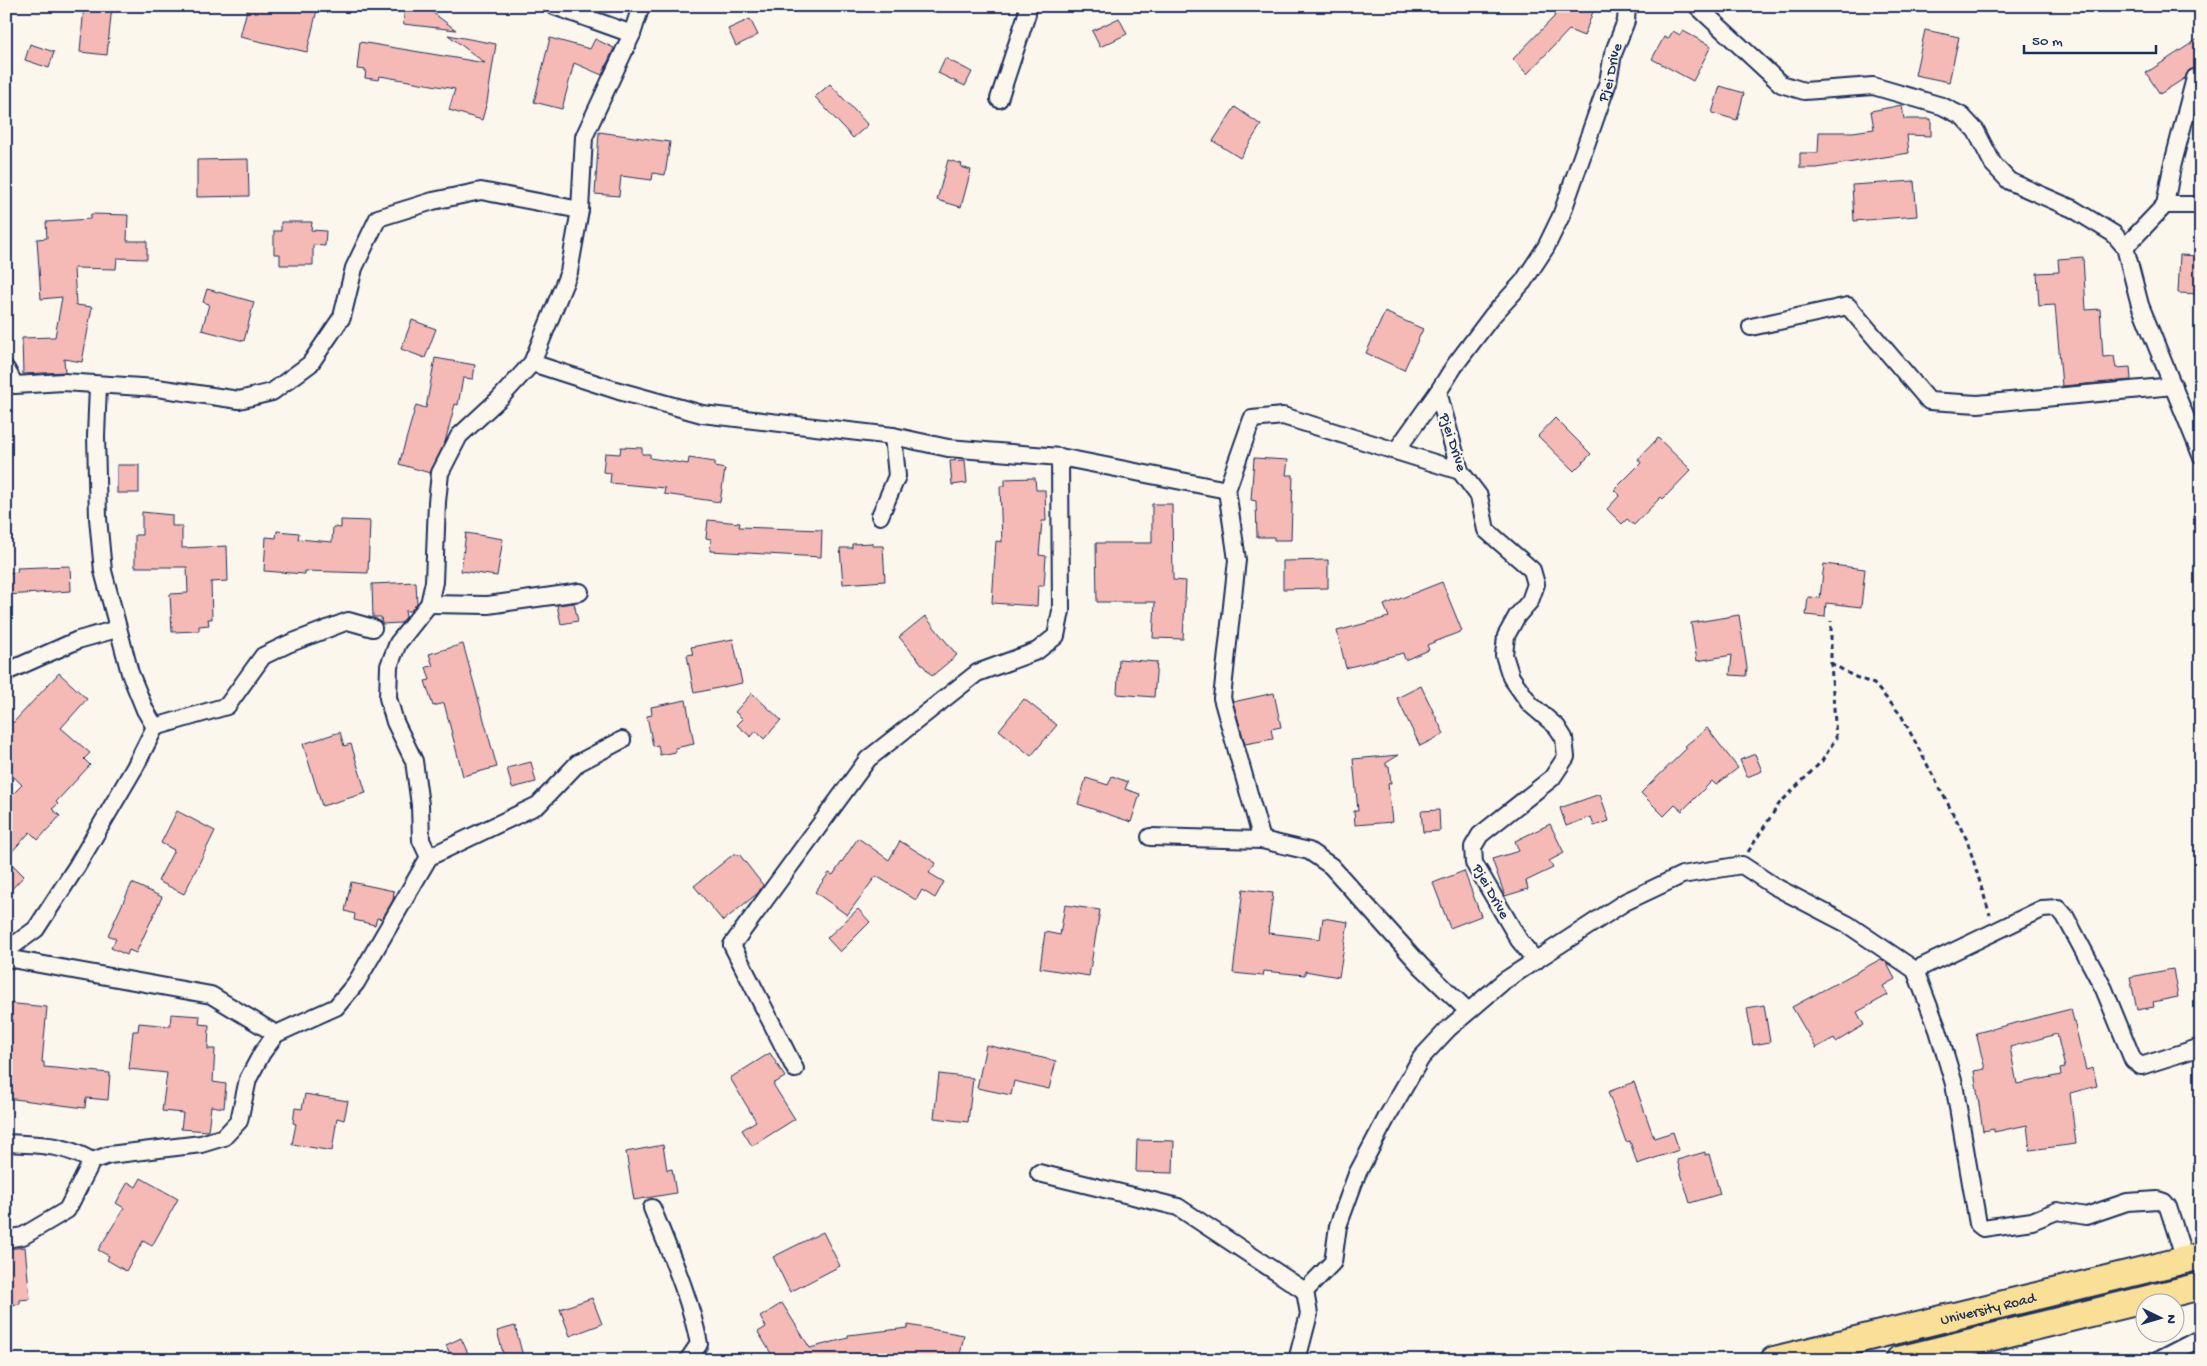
<svg xmlns="http://www.w3.org/2000/svg" width="2207" height="1366" font-family="'Gochi Hand',sans-serif">
<rect width="100%" height="100%" fill="#fbf7ec"/>
<filter id="ink" filterUnits="userSpaceOnUse"><feTurbulence type="fractalNoise" baseFrequency=".02" numOctaves="2"/><feDisplacementMap in="SourceGraphic" scale="10" xChannelSelector="R" yChannelSelector="G"/><feConvolveMatrix kernelMatrix="1 2 1 2 8 2 1 2 1" color-interpolation-filters="sRGB"/></filter>
<g filter="url(#ink)">
<g fill="#f5bab5" stroke="#1b2f5e" fill-rule="evenodd">
<polygon points="84,6 112,6 107,55 80,52"/>
<polygon points="248,6 302,6 317,10 307,52 240,37"/>
<polygon points="1558,6 1595,6 1584,36 1569,30 1527,74 1513,59 1554,17"/>
<polygon points="405,7 428,9 456,30 403,24"/>
<polygon points="1119,18 1127,34 1100,47 1092,31"/>
<polygon points="750,19 758,35 736,46 728,29"/>
<polygon points="1925,30 1959,37 1949,82 1915,75"/>
<polygon points="1673,31 1680,35 1683,31 1711,46 1693,81 1652,59 1664,37 1668,39"/>
<polygon points="448,35 496,44 487,102 482,120 449,110 455,89 380,76 379,80 365,78 366,70 357,69 360,42 485,63"/>
<polygon points="2201,37 2201,67 2189,70 2185,78 2160,94 2146,73"/>
<polygon points="550,38 590,49 595,39 614,48 602,75 574,63 562,109 534,102"/>
<polygon points="30,44 54,52 49,68 25,60"/>
<polygon points="945,58 972,72 965,86 938,73"/>
<polygon points="830,84 868,125 853,138 815,97"/>
<polygon points="1720,86 1744,93 1737,120 1712,113"/>
<polygon points="1902,105 1904,119 1931,119 1931,136 1907,135 1909,153 1817,168 1800,168 1800,153 1818,153 1819,132 1853,132 1874,129 1871,111"/>
<polygon points="1235,107 1261,125 1240,158 1213,141"/>
<polygon points="599,132 670,142 665,175 653,173 652,180 621,176 619,196 595,194"/>
<polygon points="248,159 249,196 197,197 197,160"/>
<polygon points="948,160 962,164 961,167 971,170 961,207 937,200"/>
<polygon points="1914,181 1917,216 1854,221 1852,185"/>
<polygon points="91,214 128,215 127,241 147,241 147,259 117,258 116,269 74,268 76,305 92,307 82,362 64,359 65,372 23,374 22,338 55,337 62,297 41,299 37,239 47,238 46,222 90,219"/>
<polygon points="281,222 312,222 311,230 326,231 325,246 313,245 313,265 280,265 280,254 274,254 274,231 281,231"/>
<polygon points="2180,255 2201,256 2201,294 2178,293"/>
<polygon points="2083,257 2086,310 2100,309 2103,357 2114,356 2116,368 2130,367 2131,380 2062,386 2055,305 2039,306 2037,273 2059,272 2058,259"/>
<polygon points="207,289 254,302 244,341 202,330 209,304 203,302"/>
<polygon points="1385,312 1423,329 1404,370 1366,353"/>
<polygon points="412,320 436,329 425,358 401,349"/>
<polygon points="435,358 475,365 473,379 463,378 458,405 455,404 445,442 430,473 399,464 416,405 426,408"/>
<polygon points="1555,418 1591,454 1574,471 1538,436"/>
<polygon points="1658,438 1691,470 1663,499 1661,497 1634,525 1627,519 1622,524 1607,509 1620,495 1614,490 1641,463 1638,459"/>
<polygon points="621,447 642,448 642,454 650,454 650,458 688,464 689,458 715,462 715,467 725,469 720,502 664,494 665,488 610,483 611,473 603,472 605,453 620,454"/>
<polygon points="1254,458 1288,460 1286,475 1293,475 1291,540 1274,540 1274,537 1257,537 1256,501 1251,500"/>
<polygon points="965,460 967,483 952,485 950,461"/>
<rect x="117" y="465" width="22" height="28"/>
<polygon points="1035,478 1036,490 1045,490 1046,521 1042,521 1039,555 1046,556 1044,586 1038,586 1037,606 992,603 996,541 1002,542 1000,486 1005,486 1005,479"/>
<polygon points="1152,504 1172,504 1173,580 1186,581 1183,639 1153,638 1155,602 1097,602 1096,543 1152,543"/>
<polygon points="142,512 172,515 172,526 182,526 182,548 227,546 228,581 211,582 212,619 208,619 209,625 199,626 199,631 172,632 170,594 188,593 187,567 135,567 135,535 142,535"/>
<polygon points="341,520 370,521 368,573 305,571 305,574 264,571 266,537 276,538 277,531 299,533 298,539 332,542 333,527 341,528"/>
<polygon points="708,520 740,523 739,527 822,530 821,557 710,551 711,539 706,538"/>
<polygon points="466,533 503,539 497,576 461,571"/>
<polygon points="872,543 872,546 883,546 885,581 843,584 840,548 852,548 852,544"/>
<polygon points="1328,560 1328,588 1283,589 1283,561"/>
<polygon points="1824,564 1865,569 1861,607 1826,603 1825,617 1806,615 1808,597 1820,598"/>
<polygon points="70,566 71,591 6,595 6,573 18,572 17,568"/>
<polygon points="416,582 417,603 411,611 405,611 406,617 401,623 382,624 381,617 373,617 372,584"/>
<polygon points="1442,582 1462,631 1427,645 1429,650 1405,660 1403,653 1346,668 1337,631 1389,617 1384,605"/>
<polygon points="574,603 578,621 561,624 557,605"/>
<polygon points="1739,615 1747,668 1746,676 1730,675 1732,655 1697,661 1691,623"/>
<polygon points="925,616 957,655 932,676 899,637"/>
<polygon points="733,639 742,683 694,693 687,655 693,654 691,647"/>
<polygon points="463,644 497,767 463,776 444,703 433,706 425,681 430,680 426,667 433,666 429,654"/>
<polygon points="1119,659 1157,662 1154,697 1117,694"/>
<polygon points="59,673 87,699 61,728 90,753 84,759 90,765 56,802 58,804 52,809 60,816 38,840 30,832 6,858 6,801 22,785 6,769 6,716 13,723"/>
<polygon points="1421,686 1444,734 1420,746 1397,698"/>
<polygon points="752,693 781,720 764,739 756,731 751,737 737,725 743,719 735,712"/>
<polygon points="1274,693 1281,727 1271,729 1273,739 1245,744 1233,702"/>
<polygon points="1024,699 1057,725 1031,756 999,730"/>
<polygon points="686,700 694,744 675,748 676,752 660,755 658,745 653,746 647,716 652,715 651,707"/>
<polygon points="1707,728 1738,768 1716,785 1712,781 1682,811 1675,805 1664,816 1641,793 1687,748 1685,746"/>
<polygon points="340,732 344,746 351,744 366,793 322,806 303,744"/>
<polygon points="1755,754 1762,771 1747,777 1740,760"/>
<polygon points="1399,755 1386,763 1386,766 1389,766 1391,783 1388,784 1392,822 1355,825 1354,811 1358,811 1353,759"/>
<polygon points="531,762 536,782 512,788 507,768"/>
<polygon points="1112,776 1128,782 1125,789 1140,794 1131,822 1078,804 1086,778 1108,785"/>
<polygon points="1600,794 1609,821 1594,826 1591,817 1566,826 1560,808"/>
<polygon points="1439,810 1440,831 1423,832 1421,811"/>
<polygon points="177,811 215,831 184,894 158,881 174,850 161,843"/>
<polygon points="1550,824 1564,853 1549,861 1553,868 1526,881 1528,889 1505,896 1492,859 1519,851 1515,841"/>
<polygon points="858,838 889,860 900,841 936,863 929,873 944,882 935,898 922,890 916,900 876,876 847,915 815,892 829,873 833,875"/>
<polygon points="735,853 737,856 739,854 763,885 758,893 723,921 694,886"/>
<polygon points="6,858 24,876 6,895"/>
<polygon points="1464,871 1481,916 1450,928 1433,883"/>
<polygon points="351,882 394,891 393,900 382,919 377,918 375,925 354,920 355,914 345,911"/>
<polygon points="132,883 162,897 136,953 129,950 127,955 111,948 116,939 108,935"/>
<polygon points="1243,889 1273,893 1268,933 1320,939 1323,918 1348,922 1339,977 1305,971 1305,975 1264,971 1263,976 1233,973"/>
<polygon points="1065,905 1100,910 1089,976 1040,968 1045,932 1060,935"/>
<polygon points="858,909 870,922 840,952 827,938"/>
<polygon points="1881,959 1886,962 1895,979 1883,986 1888,995 1857,1012 1864,1025 1836,1042 1834,1038 1816,1048 1792,1007"/>
<polygon points="2173,969 2178,997 2153,1002 2154,1007 2137,1010 2130,977"/>
<polygon points="6,1003 47,1007 42,1062 44,1062 44,1067 110,1073 108,1100 86,1098 85,1108 6,1098"/>
<polygon points="1764,1005 1770,1042 1753,1045 1747,1008"/>
<path d="M2071,1009L2086,1070L2093,1068L2097,1086L2070,1093L2076,1144L2030,1150L2027,1125L1994,1132V1129L1983,1131L1974,1071L1985,1069L1976,1033ZM2057,1034L2065,1068L2060,1069L2061,1075L2017,1084L2010,1047Z"/>
<polygon points="171,1014 200,1016 199,1024 209,1025 208,1049 215,1049 213,1082 226,1084 224,1108 211,1106 208,1131 181,1129 183,1113 162,1111 167,1073 129,1069 133,1031 138,1031 139,1023 170,1026"/>
<polygon points="986,1045 1056,1061 1049,1089 1014,1081 1011,1095 977,1088"/>
<polygon points="770,1053 785,1077 773,1084 795,1119 752,1146 742,1130 756,1121 730,1078"/>
<polygon points="939,1074 973,1078 968,1122 934,1118"/>
<polygon points="1634,1082 1654,1138 1673,1132 1679,1150 1637,1164 1630,1141 1626,1142 1608,1092"/>
<polygon points="305,1094 348,1101 344,1120 337,1118 332,1151 292,1144 296,1124 293,1123 295,1108 302,1109"/>
<polygon points="1137,1140 1174,1141 1173,1173 1136,1172"/>
<polygon points="663,1145 667,1170 672,1169 676,1193 634,1200 626,1152"/>
<polygon points="1705,1152 1705,1155 1709,1154 1720,1194 1690,1203 1677,1160"/>
<polygon points="141,1178 178,1199 152,1246 143,1241 126,1271 107,1260 109,1256 98,1250 124,1208 116,1203 128,1182 136,1187"/>
<polygon points="823,1232 840,1266 790,1292 773,1257"/>
<polygon points="25,1247 30,1299 20,1300 20,1304 6,1305 6,1249"/>
<polygon points="592,1298 602,1324 570,1336 560,1309"/>
<polygon points="782,1303 810,1348 848,1338 848,1335 908,1328 908,1325 964,1335 959,1360 775,1360 758,1332 766,1327 760,1317"/>
<polygon points="515,1326 524,1360 505,1360 497,1331"/>
<polygon points="461,1338 471,1360 453,1360 446,1345"/>
</g>
<g fill="none" stroke-linecap="round" stroke-linejoin="round">
<g stroke="#1b2f5e" stroke-width="20">
<g id="minor">
<polyline points="554,6 632,34"/>
<polyline points="1697,6 1781,84 1804,91 1873,86 1942,106 1962,116 1976,131 1993,164 2009,181 2073,209 2114,234 2125,247 2140,305 2201,455"/>
<polyline points="999,99 1027,14 1027,6"/>
<polyline points="2165,205 2172,167 2195,78 2201,77"/>
<polyline points="2125,247 2165,205 2201,205"/>
<polyline points="1751,327 1848,306 1929,401 1978,404 2174,386"/>
<polyline points="532,363 619,391 702,414 893,436 948,448 1060,457 1227,490"/>
<polyline points="6,369 15,385 63,382 157,388 239,400 272,392 310,364 342,317 354,268 378,218 433,201 481,191 580,210"/>
<polyline points="98,386 96,436 98,518 103,571 130,673 145,710 155,727"/>
<polyline points="1396,451 1438,392"/>
<polyline points="880,516 897,476 893,436"/>
<polyline points="429,604 488,605 580,592"/>
<polyline points="6,672 78,640 117,629"/>
<polyline points="1150,837 1262,840 1309,851 1331,866 1421,966 1468,1011"/>
<polyline points="1262,840 1222,698 1237,560 1227,490 1252,419 1283,416 1460,471"/>
<polyline points="429,857 538,805 578,763 622,740"/>
<polyline points="6,951 36,929 77,866 135,767 155,727 227,706 263,656 288,644 348,621 373,628"/>
<polyline points="6,958 211,995 276,1034"/>
<path id="s1" d="M1536,961L1519,940L1474,863L1473,847L1480,835L1552,778L1566,757L1564,738L1557,727L1530,704L1511,677L1504,655L1506,636L1517,616L1530,601L1536,584L1532,570L1486,530L1479,496L1460,471L1438,392L1455,365L1492,316L1523,282L1546,247L1561,216L1608,82L1613,54L1626,21L1627,6"/>
<polyline points="1915,970 1938,1030 1954,1084 1978,1224 1983,1228 2032,1221 2057,1211 2086,1216 2127,1202 2158,1200 2164,1202 2168,1207 2185,1260"/>
<polyline points="795,1069 732,945 868,759 977,673 1037,651 1056,636 1061,611 1060,457"/>
<path d="M6,1143C40,1145 61,1143 92,1161"/>
<polyline points="1039,1173 1178,1207 1305,1291 1333,1262 1338,1226 1357,1174 1387,1117 1421,1058 1448,1029 1504,981 1625,902 1682,875 1742,865 1774,886 1847,924 1915,970 2042,909 2058,908 2065,916 2104,989 2133,1060 2141,1066 2201,1047"/>
<path d="M652,1208C670,1253 690,1297 699,1344L688,1360"/>
<polyline points="6,1239 23,1236 67,1210 92,1161 109,1155 201,1144 224,1137 239,1121 248,1079 262,1053 276,1034 336,1007 356,983 429,857 421,840 420,805 414,761 395,722 388,698 389,666 398,643 429,604 434,582 437,502 440,473 459,436 500,398 532,363 569,272 580,210 584,137 632,34 641,6"/>
<polyline points="2160,1359 2201,1338"/>
<polyline points="1297,1360 1309,1314 1305,1291"/>
</g>
</g>
<g stroke="#1b2f5e" stroke-width="30">
<g id="trunk">
<path id="s2" d="M1774,1360L2201,1256"/>
<polyline points="1899,1360 2201,1286"/>
</g>
</g>
<g stroke="#1b2f5e" stroke-width="3" stroke-dasharray="5 4" stroke-linecap="butt">
<polyline points="1831,663 1853,676 1874,684 1901,715 1967,840 1990,915"/>
<polyline points="1748,852 1779,804 1822,761 1836,738 1831,663 1831,621"/>
</g>
<use href="#minor" stroke="#fbf7ec" stroke-width="16"/>
<use href="#trunk" stroke="#fadf96" stroke-width="26"/>
</g>
</g>
<g text-anchor="middle" stroke-width="4.5" stroke-linejoin="round" paint-order="stroke">
<g font-size="15" fill="#1b2f5e" stroke="#fbf7ec">
<text dy="5" stroke="none"><textPath href="#s1" startOffset="1058">Pjei Drive</textPath></text>
<text transform="translate(1454 442) rotate(72)" y="5">Pjei Drive</text>
<text transform="translate(1492 891) rotate(61)" y="5">Pjei Drive</text>
<text dy="5" stroke="none"><textPath href="#s2" startOffset="220">University Road</textPath></text>
</g>
</g>
<rect width="2207" height="1366" fill="none" stroke="#fbf7ec" stroke-width="25"/>
<rect x="12" y="12" width="2182" height="1341" fill="none" stroke="#1b2f5e" stroke-width="2" filter="url(#ink)"/>
<g transform="translate(2160 1318) rotate(95)"><circle r="24" fill="#fbf7ec" stroke="#a1a7b3"/>
<path d="M0-4L9 19L0 12L-9 19Z" fill="#1b2f5e"/>
<text y="-8" font-size="14" font-weight="bold" text-anchor="middle" fill="#1b2f5e">N</text>
</g>
<path d="M2024 45v8h132v-8" fill="none" stroke="#1b2f5e" stroke-width="2.5"/>
<text x="2032" y="45" font-size="15" fill="#1b2f5e" stroke="#fbf7ec" stroke-width="4" paint-order="stroke">50 m</text>
</svg>
